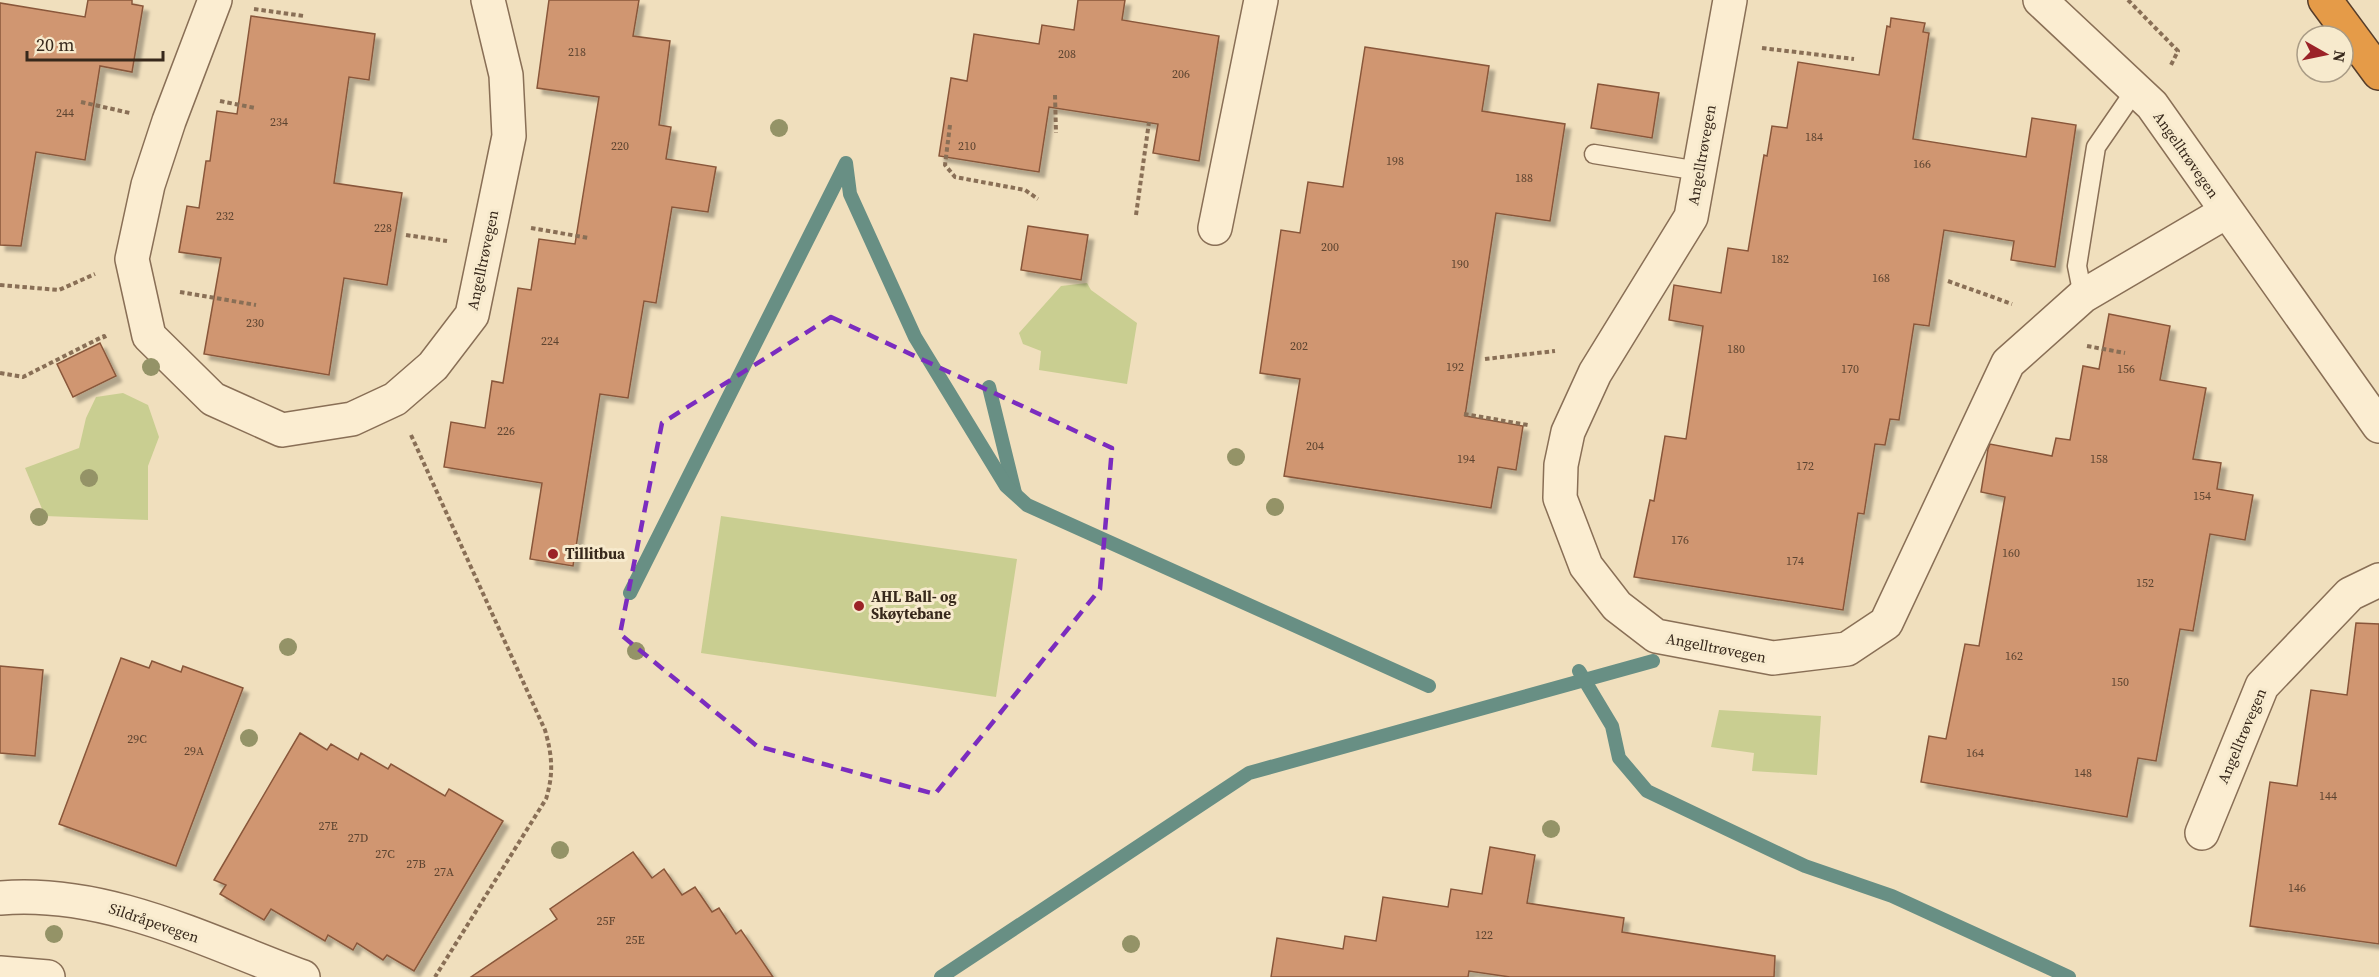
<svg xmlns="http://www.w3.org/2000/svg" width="2379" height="977" font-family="'Source Serif 4',serif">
<defs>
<filter id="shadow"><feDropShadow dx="5.5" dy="5.5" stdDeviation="1.5" flood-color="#0004"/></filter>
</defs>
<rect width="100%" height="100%" fill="#f0dfbd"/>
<g fill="#c9ce91">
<polygon points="1087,283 1091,290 1137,323 1127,384 1039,370 1041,351 1023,344 1019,333 1061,286"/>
<polygon points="123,393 148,405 159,437 148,466 148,520 45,516 25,468 79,448 86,418 96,397"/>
<polygon points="721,516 1017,559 996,697 701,653"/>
<polygon points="1719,710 1821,716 1817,775 1752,771 1754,753 1711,747"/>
</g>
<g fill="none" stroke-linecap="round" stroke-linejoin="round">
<g stroke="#688f84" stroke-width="14">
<polyline points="989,387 1015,493"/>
<polyline points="630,593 846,163 850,194 915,337 1006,486 1027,505 1429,686"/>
<polyline points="1579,671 1612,726 1619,758 1647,791 1805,866 1892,896 2069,977"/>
<polyline points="941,977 1249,773 1653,661"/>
</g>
</g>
<g fill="#d09671" stroke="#89573a" stroke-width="1.5" filter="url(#shadow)">
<polygon points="88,0 132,0 132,4 143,6 132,72 100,66 85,160 36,152 21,246 0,245 0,3 85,17"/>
<polygon points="549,0 639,0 633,36 670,41 659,125 671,127 666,159 716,167 708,212 672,207 656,303 644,301 628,398 600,394 573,566 530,559 542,483 444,467 451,422 485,428 492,381 503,383 518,288 531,290 539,239 575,244 599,97 537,88"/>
<polygon points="1078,0 1125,0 1122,20 1219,36 1199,161 1153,153 1158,124 1049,107 1039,172 939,156 951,78 967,81 974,34 1039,44 1042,25 1074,30"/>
<polygon points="251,16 375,34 369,80 349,77 334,183 402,193 387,285 344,278 329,375 204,354 221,258 179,252 187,206 199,208 206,161 210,161 217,111 237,114"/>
<polygon points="1891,18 1925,23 1923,32 1929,33 1913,139 2026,157 2032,118 2076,125 2055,267 2011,260 2014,241 1944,230 1929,326 1914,324 1899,420 1890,419 1885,445 1875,444 1864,514 1858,513 1843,610 1634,577 1650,500 1654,501 1665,436 1686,439 1703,326 1669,320 1674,285 1721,293 1728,248 1748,251 1764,155 1767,156 1772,126 1787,128 1798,62 1879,75 1887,26 1890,27"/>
<polygon points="1365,47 1489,66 1482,111 1565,124 1550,221 1496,213 1465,416 1523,426 1516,470 1498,467 1491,508 1284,476 1300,379 1260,373 1281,230 1300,233 1308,182 1343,187"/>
<polygon points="1598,84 1659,93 1652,138 1591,128"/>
<polygon points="1028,226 1088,235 1081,280 1021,270"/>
<polygon points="2109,314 2170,326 2160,380 2206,388 2193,459 2221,463 2217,489 2253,495 2245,540 2210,534 2193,631 2180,629 2156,761 2138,758 2127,817 1921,782 1929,736 1946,739 1965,644 1979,646 2005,497 1981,492 1988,449 1990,444 2052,456 2056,438 2070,440 2083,366 2099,369"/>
<polygon points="100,343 116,376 73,397 57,364"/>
<polygon points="2356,623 2379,624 2379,944 2250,926 2270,782 2297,786 2311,690 2347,695"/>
<polygon points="121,658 149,668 152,661 181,672 183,666 243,688 176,866 59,824"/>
<polygon points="0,666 43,670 35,756 0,753"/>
<polygon points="300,733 327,750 331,744 358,760 361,753 388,769 391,764 445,796 449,789 503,821 414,971 387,955 383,960 357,943 353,950 328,935 325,941 271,909 264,920 220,894 226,885 214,880"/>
<polygon points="1490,847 1535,855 1527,903 1624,918 1622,932 1775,956 1774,977 1510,977 1469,971 1468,977 1271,977 1277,938 1343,949 1345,936 1376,941 1383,897 1448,907 1451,889 1482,894"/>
<polygon points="633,852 652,878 664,869 682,895 695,887 712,912 719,908 736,934 741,930 773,977 471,977 557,919 550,909"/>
</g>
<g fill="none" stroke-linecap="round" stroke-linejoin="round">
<g stroke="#896f56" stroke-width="21">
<g id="lane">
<polyline points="1594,154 1699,171"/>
<polyline points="2083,296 2077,266 2096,147 2136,89"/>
</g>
</g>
<g stroke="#896f56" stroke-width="36">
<g id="street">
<polyline points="215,0 169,121 148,185 132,259 149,336 213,399 282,430 352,419 395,399 433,366 472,315 509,136 506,75 488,0"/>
<polyline points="1730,0 1691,217 1595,373 1568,432 1561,465 1560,498 1586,566 1617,606 1656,636 1773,658 1847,649 1886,623 2008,363 2083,296 2226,212"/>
<polyline points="2040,0 2152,105 2379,426"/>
<polyline points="1215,228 1261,0"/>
<polyline points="2202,833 2262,686 2350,594 2379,580"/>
<path d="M0,898C106,889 206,941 303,977"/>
<polyline points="0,973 48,977"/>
</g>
</g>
<g stroke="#563d2a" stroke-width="36">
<polyline id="highway" points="2325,0 2379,73"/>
</g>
<g stroke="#896f56" stroke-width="4" stroke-dasharray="4.5 3" stroke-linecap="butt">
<polyline points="2128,0 2178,51 2170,67"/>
<polyline points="254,9 304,16"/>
<polyline points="1762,48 1854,59"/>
<polyline points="1055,95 1056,133"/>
<polyline points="220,101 255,108"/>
<polyline points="81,102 130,113"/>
<polyline points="950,125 945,165 955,177 1025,190 1038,199"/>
<polyline points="1136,215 1149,122"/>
<polyline points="531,228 589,238"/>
<polyline points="406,235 447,241"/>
<polyline points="1948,281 2012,304"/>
<polyline points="0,285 59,290 95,274"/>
<polyline points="180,292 256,305"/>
<polyline points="2087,346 2125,353"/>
<polyline points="1485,359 1555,351"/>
<polyline points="0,373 23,377 104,336 106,340"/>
<polyline points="1464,414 1528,425"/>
<path d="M411,435L545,730C552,755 554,773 546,799L435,977"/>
</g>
<use href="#lane" stroke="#fbedd1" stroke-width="18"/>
<use href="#street" stroke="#fbedd1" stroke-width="33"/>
<use href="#highway" stroke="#e59b48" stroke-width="33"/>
</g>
<g fill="#949367">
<circle cx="779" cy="128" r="9"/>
<circle cx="151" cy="367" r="9"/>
<circle cx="1236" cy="457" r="9"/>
<circle cx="89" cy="478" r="9"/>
<circle cx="1275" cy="507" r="9"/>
<circle cx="39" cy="517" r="9"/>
<circle cx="288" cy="647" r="9"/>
<circle cx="636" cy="651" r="9"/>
<circle cx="249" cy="738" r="9"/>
<circle cx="1551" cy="829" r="9"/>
<circle cx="560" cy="850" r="9"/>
<circle cx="54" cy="934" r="9"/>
<circle cx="1131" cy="944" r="9"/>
</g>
<path fill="none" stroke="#7b2cbf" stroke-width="4.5" stroke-dasharray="12 8" stroke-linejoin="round" d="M831,317L1112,448L1100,589L935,794L757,746L620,634L662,423Z"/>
<g fill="#9b2227" stroke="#f7eacd" stroke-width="2">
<circle cx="553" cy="554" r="6"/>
<circle cx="859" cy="606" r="6"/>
</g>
<g text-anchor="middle" stroke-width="6" stroke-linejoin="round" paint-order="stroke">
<g font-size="12" fill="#5d4430">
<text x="577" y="56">218</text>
<text x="1067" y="58">208</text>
<text x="1181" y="78">206</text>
<text x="65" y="117">244</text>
<text x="279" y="126">234</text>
<text x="1814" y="141">184</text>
<text x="620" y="150">220</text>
<text x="967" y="150">210</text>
<text x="1395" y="165">198</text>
<text x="1922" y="168">166</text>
<text x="1524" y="182">188</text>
<text x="225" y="220">232</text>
<text x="383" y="232">228</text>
<text x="1330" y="251">200</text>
<text x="1780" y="263">182</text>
<text x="1460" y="268">190</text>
<text x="1881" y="282">168</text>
<text x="255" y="327">230</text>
<text x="550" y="345">224</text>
<text x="1299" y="350">202</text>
<text x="1736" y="353">180</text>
<text x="1455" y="371">192</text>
<text x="1850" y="373">170</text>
<text x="2126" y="373">156</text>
<text x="506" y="435">226</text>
<text x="1315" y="450">204</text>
<text x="1466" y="463">194</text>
<text x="2099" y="463">158</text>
<text x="1805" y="470">172</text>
<text x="2202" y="500">154</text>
<text x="1680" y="544">176</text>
<text x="2011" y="557">160</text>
<text x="1795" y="565">174</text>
<text x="2145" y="587">152</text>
<text x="2014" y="660">162</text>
<text x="2120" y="686">150</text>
<text x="137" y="743">29C</text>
<text x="194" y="755">29A</text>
<text x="1975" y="757">164</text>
<text x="2083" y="777">148</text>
<text x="2328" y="800">144</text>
<text x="328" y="830">27E</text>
<text x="358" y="842">27D</text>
<text x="385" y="858">27C</text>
<text x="416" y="868">27B</text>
<text x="444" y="876">27A</text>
<text x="2297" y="892">146</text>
<text x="606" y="925">25F</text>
<text x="1484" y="939">122</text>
<text x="635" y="944">25E</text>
</g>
<g font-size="15" fill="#37281b" stroke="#f7eacd">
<text transform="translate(1702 155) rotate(-80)" y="5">Angelltrøvegen</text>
<text transform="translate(2186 155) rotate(55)" y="5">Angelltrøvegen</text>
<text transform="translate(483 260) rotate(-78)" y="5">Angelltrøvegen</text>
<text transform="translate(1716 648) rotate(11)" y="5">Angelltrøvegen</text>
<text transform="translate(2242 736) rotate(-67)" y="5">Angelltrøvegen</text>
<text transform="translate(154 923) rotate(19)" y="5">Sildråpevegen</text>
</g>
<g font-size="15" font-weight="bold" fill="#37281b" stroke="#f7eacd" text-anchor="start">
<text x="565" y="559">Tillitbua</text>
<text x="871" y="602">AHL Ball- og<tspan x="871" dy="17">Skøytebane</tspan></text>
</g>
</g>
<g transform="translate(2325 54) rotate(99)"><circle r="28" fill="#f7eacd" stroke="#aa9c86" stroke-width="1.5"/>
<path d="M0-4.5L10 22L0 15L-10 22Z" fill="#9b2227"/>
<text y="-9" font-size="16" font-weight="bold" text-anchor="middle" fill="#37281b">N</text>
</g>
<path d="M27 51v9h136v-9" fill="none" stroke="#37281b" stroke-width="3"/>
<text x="36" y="51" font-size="18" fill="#37281b" stroke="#f7eacd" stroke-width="4.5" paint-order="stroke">20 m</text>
</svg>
